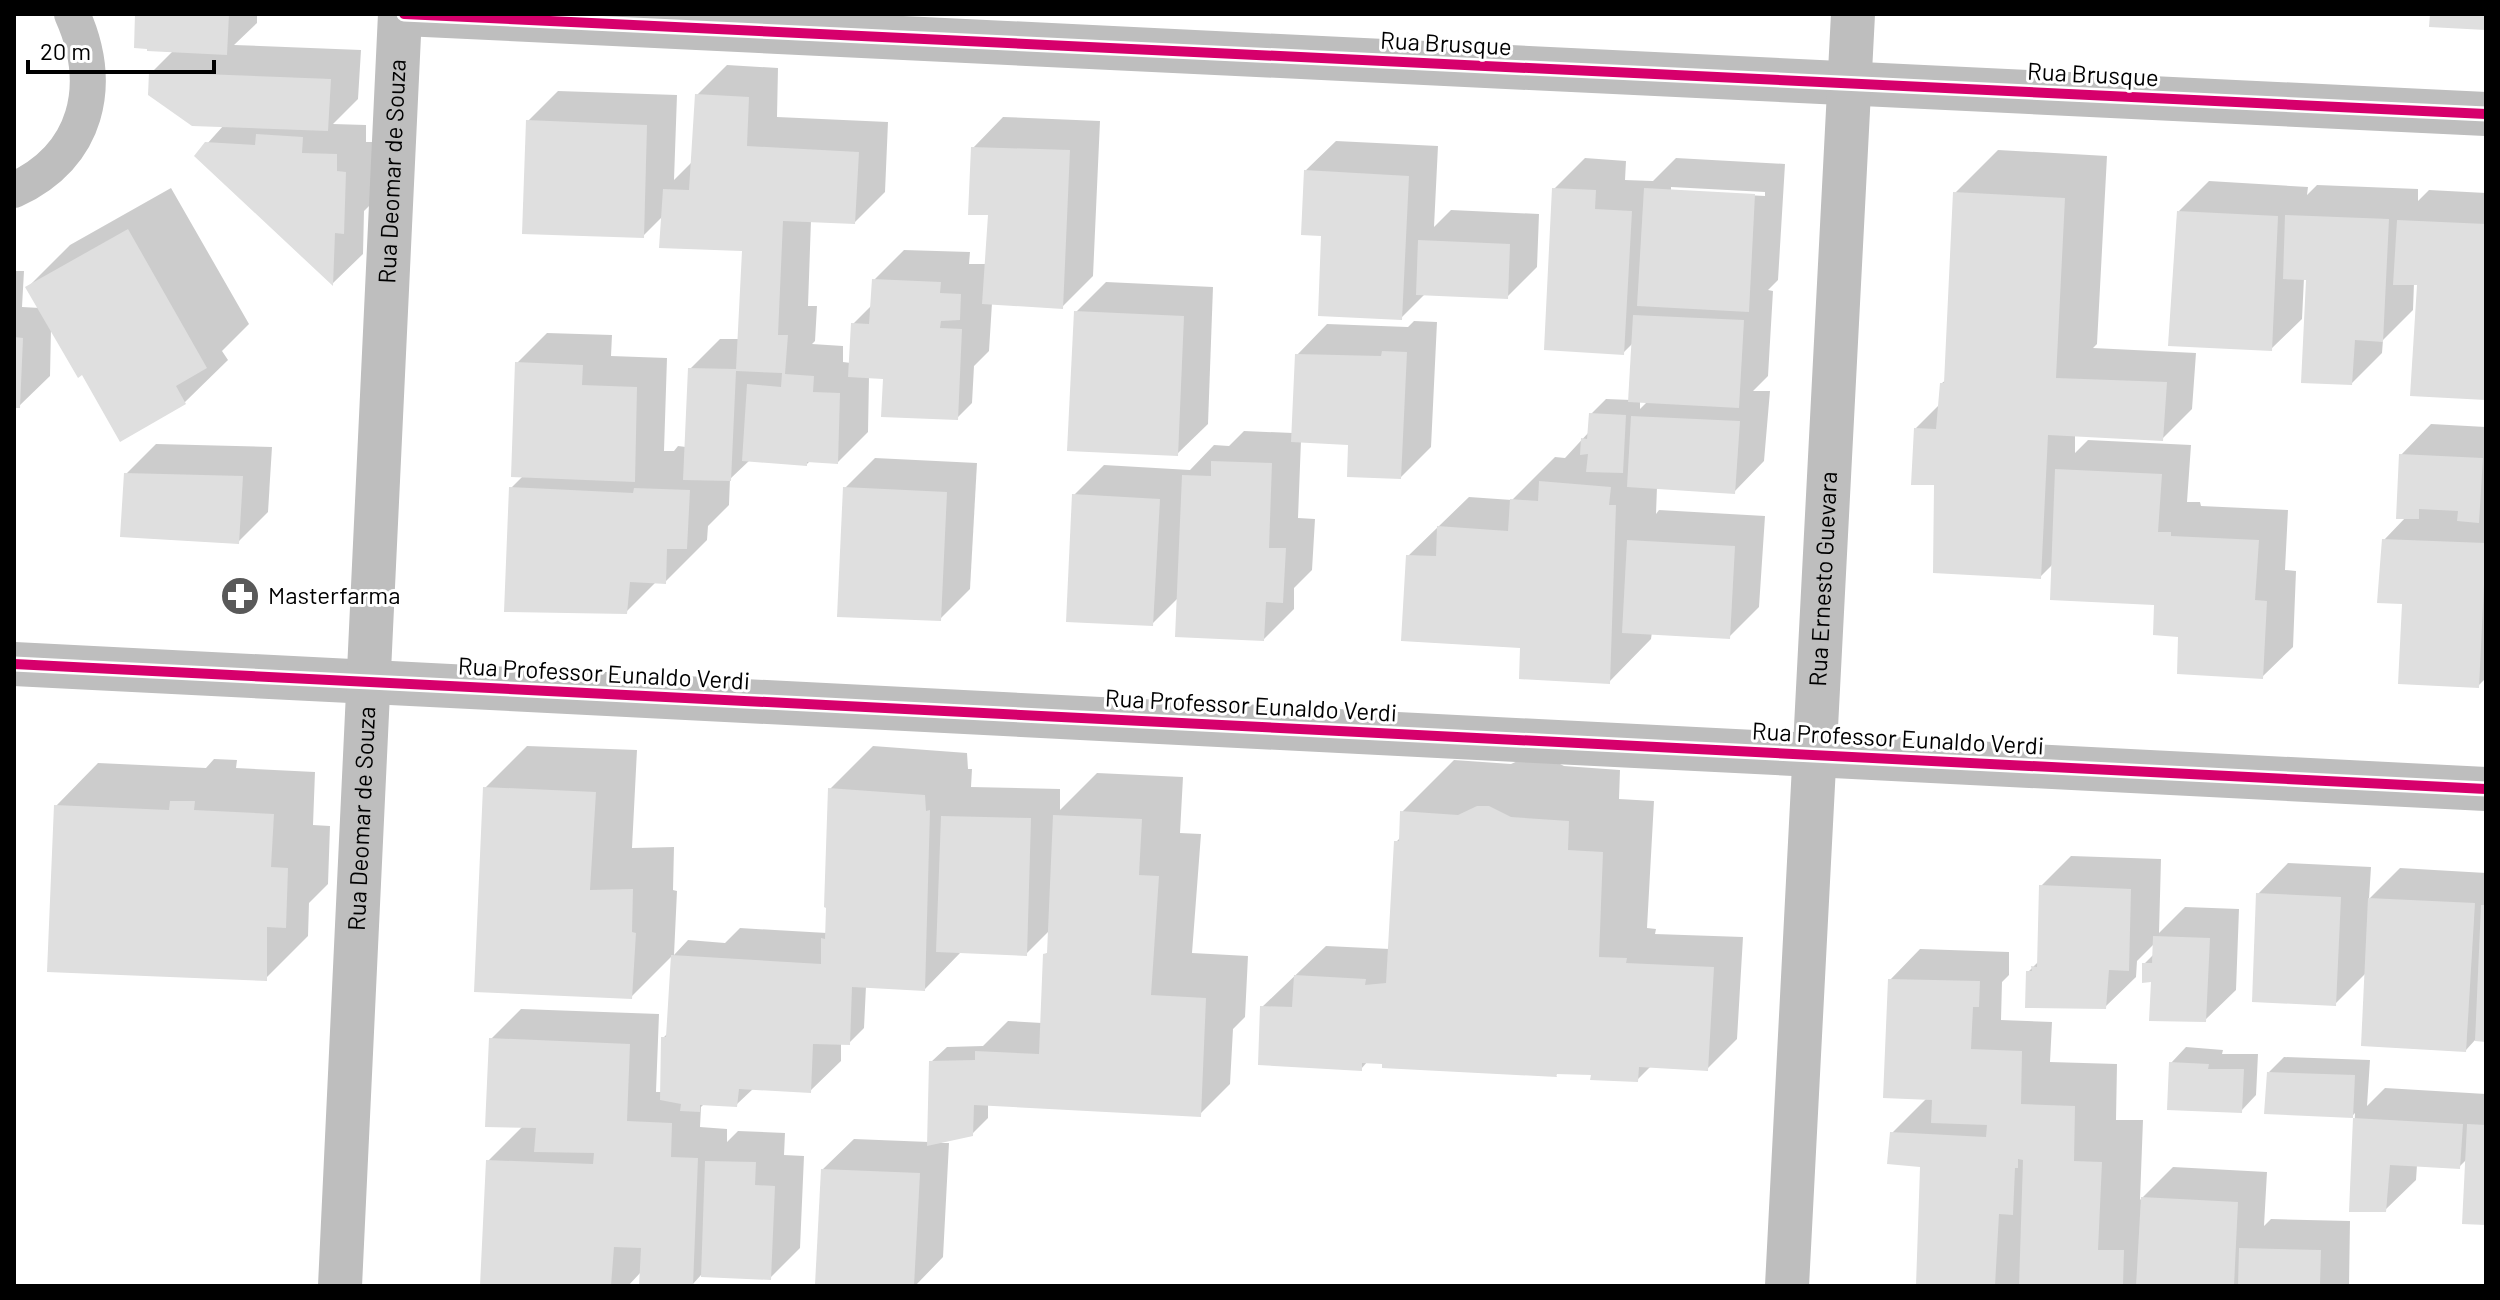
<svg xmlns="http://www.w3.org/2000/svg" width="2500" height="1300" font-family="Barlow,sans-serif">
<rect width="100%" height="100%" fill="#fff"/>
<g fill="#0003" fill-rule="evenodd">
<polygon points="137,14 257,14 257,23 234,45 361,50 358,99 333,124 366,125 366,142 375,142 373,202 364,211 363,254 333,283 197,155 224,125 151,73 174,50"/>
<polygon points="727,65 778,68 777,117 888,122 885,192 855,222 811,220 808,306 817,306 815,341 812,344 843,346 843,362 851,363 853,324 872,305 874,280 904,250 970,252 969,264 987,264 990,213 973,148 1003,117 1100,121 1093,276 1062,307 992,303 989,351 974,366 972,403 957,418 885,378 869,377 868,432 838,462 811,460 807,464 750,460 730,479 729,505 708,526 707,540 665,582 656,582 626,612 511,488 523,476 517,363 547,333 612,335 611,356 667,358 664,451 674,451 678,446 686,447 690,369 720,339 739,339 744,249 663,216 643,236 528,121 558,91 677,95 674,180 693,161 697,95"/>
<polygon points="1336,141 1438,146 1434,227 1451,210 1539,214 1537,267 1507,297 1425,294 1401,318 1305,171"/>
<polygon points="1998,150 2107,156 2097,344 2093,348 2196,353 2192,409 2162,439 2075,435 2075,453 2088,440 2191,445 2187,502 2200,502 2201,506 2288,510 2285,570 2296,571 2293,647 2262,677 2180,635 2156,603 2053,564 2040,577 1936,483 1916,428 1940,404 1942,383 1946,380 1955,193"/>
<path d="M1585,158L1626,161L1625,180L1653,181L1676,158L1785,164L1778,280L1768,290L1773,291L1768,376L1753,391H1770L1764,461L1734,492L1657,487L1656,514L1659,510L1765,516L1759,607L1729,637L1652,632L1651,639L1609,682L1522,646L1408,556L1469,497L1512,500L1555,457L1565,458L1589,432L1591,414L1606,399L1631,400L1633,343L1623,353L1554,189ZM1671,187L1765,192V196L1671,191ZM1640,401H1648L1640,409Z"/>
<polygon points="2209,181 2308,187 2307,195 2317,185 2418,189 2418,201 2429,190 2486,193 2486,398 2419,283 2414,283 2413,310 2383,340 2382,353 2352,383 2308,278 2304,278 2302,319 2271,349 2179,211"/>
<polygon points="171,188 249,324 222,351 228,360 185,402 120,440 83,372 51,328 50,376 19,406 14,406 14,271 24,271 22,307 40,308 28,287 70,245"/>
<polygon points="1106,282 1213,287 1208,424 1177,454 1076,312"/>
<polygon points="1414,321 1437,322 1431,447 1401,477 1350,443 1301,440 1298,518 1315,519 1312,570 1294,588 1294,609 1264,639 1178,598 1152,624 1074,495 1104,465 1190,470 1214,445 1229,446 1244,431 1293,433 1297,355 1327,324 1408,327"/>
<polygon points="2431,424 2486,427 2486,678 2478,686 2404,602 2384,540 2406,517 2401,455"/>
<polygon points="156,444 272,447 268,512 238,542 126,474"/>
<polygon points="875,458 977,463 970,589 940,619 845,488"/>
<polygon points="527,746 637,750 632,848 674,847 673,890 677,891 674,955 688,940 725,943 740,928 827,933 830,789 873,746 967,753 968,769 972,769 971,787 1060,789 1060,810 1097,773 1183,777 1180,833 1201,834 1192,953 1248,956 1245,1017 1233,1029 1230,1084 1200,1114 988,1104 988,1118 972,1134 939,1143 949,1143 943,1257 915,1286 817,1283 823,1169 854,1139 929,1142 931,1062 947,1047 983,1046 1008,1021 1042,1023 1045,955 1049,951 1050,930 1026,954 962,951 925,989 866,986 864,1028 849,1043 841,1043 841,1061 810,1091 754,1088 736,1105 705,1103 701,1107 700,1127 727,1129 727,1142 738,1131 785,1133 784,1155 804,1156 800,1248 770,1278 701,1275 692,1285 641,1272 628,1286 482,1286 488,1161 523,1126 491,1039 521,1009 659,1014 656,1092 662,1092 663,1038 668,1033 673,955 631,997 485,788"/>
<polygon points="1531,755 1542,755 1564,766 1620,770 1619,799 1654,801 1647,928 1656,929 1655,934 1743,937 1737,1039 1707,1069 1651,1066 1637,1080 1593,1073 1559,1072 1556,1075 1368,1061 1361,1069 1262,1007 1326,946 1390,949 1396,842 1401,837 1402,812 1454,760 1511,764"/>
<polygon points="214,759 237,760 236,768 315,772 313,825 330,826 328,884 309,903 308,936 266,978 56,806 98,763 206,768"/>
<polygon points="2071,856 2161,859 2159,933 2185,907 2239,909 2236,990 2205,1020 2153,980 2144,964 2154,954 2155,943 2137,961 2136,977 2105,1007 2028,972 2039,961 2041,886"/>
<polygon points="2288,863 2371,867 2369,899 2400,868 2486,873 2486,1040 2476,1039 2466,1050 2367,972 2335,1004 2258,894"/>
<polygon points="1920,949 2009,952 2009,975 2002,982 2001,1020 2052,1022 2050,1062 2117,1064 2116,1120 2143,1120 2140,1200 2173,1167 2267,1172 2264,1226 2271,1219 2350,1221 2349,1286 1918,1286 1923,1165 1892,1133 1927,1098 1890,980"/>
<polygon points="2186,1047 2223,1050 2222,1054 2258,1054 2256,1095 2241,1111 2171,1063"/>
<polygon points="2284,1057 2370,1060 2367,1106 2385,1088 2486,1094 2486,1223 2467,1159 2460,1166 2417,1165 2416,1180 2385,1210 2351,1210 2355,1113 2352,1116 2269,1072"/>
</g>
<g fill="#dfdfdf">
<polygon points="135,14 229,14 227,55 147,51 147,49 134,48"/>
<polygon points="2430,14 2486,14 2486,30 2429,27"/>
<polygon points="149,72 331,79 328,131 192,126 148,95"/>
<polygon points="695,94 749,97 747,146 859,152 855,224 783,221 778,335 788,335 785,374 814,376 813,392 840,393 838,464 807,462 807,466 742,461 747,384 781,387 782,373 736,371 731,481 683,480 688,368 736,369 742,251 659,248 663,189 689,190"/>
<polygon points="526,120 647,125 644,238 522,234"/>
<polygon points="256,134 303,137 302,153 337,154 337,171 346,172 344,234 335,233 333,286 194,156 205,142 255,145"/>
<polygon points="971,147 1070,150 1063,309 982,304 988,215 968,215"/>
<polygon points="1304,170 1409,176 1402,320 1318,316 1321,236 1301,235"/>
<polygon points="1552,188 1596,190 1595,209 1632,211 1624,355 1544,350"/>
<polygon points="1644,188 1755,194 1749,312 1637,306"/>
<polygon points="1953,192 2065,198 2056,378 2167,382 2163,441 2048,435 2041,579 1933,573 1934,485 1911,485 1914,428 1936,429 1940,383 1944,383"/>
<polygon points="2177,211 2278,216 2272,351 2168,346"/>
<polygon points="2285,215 2389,219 2383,342 2355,340 2352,385 2301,383 2306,280 2283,279"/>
<polygon points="2397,220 2486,224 2486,400 2410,396 2417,285 2393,285"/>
<polygon points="128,229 207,368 176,386 186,404 120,442 82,375 78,378 25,287"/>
<polygon points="1418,240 1510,244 1508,299 1416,295"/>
<polygon points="872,279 941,282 940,293 961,294 960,320 941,321 940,328 962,329 958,420 881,417 883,379 848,377 851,323 869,324"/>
<polygon points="1074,311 1184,316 1178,456 1067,451"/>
<polygon points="1633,315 1744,320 1739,408 1628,402"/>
<polygon points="14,337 23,338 20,408 14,408"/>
<polygon points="1382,351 1407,352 1401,479 1347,477 1348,445 1291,442 1295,354 1381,356"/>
<polygon points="515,362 583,365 582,385 637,387 635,482 511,477"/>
<polygon points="1589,413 1626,415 1623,473 1586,472 1588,454 1580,455 1581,438 1587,439"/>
<polygon points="1631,416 1740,421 1735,494 1627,487"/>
<polygon points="2399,454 2483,458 2479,523 2457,521 2458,511 2419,509 2419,519 2396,519"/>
<polygon points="1211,461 1272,463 1269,548 1286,548 1283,603 1266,602 1264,641 1175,637 1182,475 1211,476"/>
<polygon points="2055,469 2162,474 2158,532 2171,532 2171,536 2259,540 2255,600 2267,601 2263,679 2177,674 2178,637 2153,635 2154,605 2050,600"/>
<polygon points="124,473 243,476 239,544 120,537"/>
<polygon points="1539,481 1611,487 1609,505 1616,505 1610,684 1519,679 1520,648 1401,641 1406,555 1436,556 1437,526 1508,531 1510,499 1538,501"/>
<polygon points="509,487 633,493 634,488 690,490 687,549 667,549 666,584 630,582 627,614 504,612"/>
<polygon points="843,487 947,492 941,621 837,617"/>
<polygon points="1072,494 1160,499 1153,626 1066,622"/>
<polygon points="2382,539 2486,543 2479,688 2398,684 2402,604 2377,603"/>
<polygon points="1627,540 1735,546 1730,639 1622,633"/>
<polygon points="483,787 596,792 590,890 633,889 632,932 636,933 632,999 474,992"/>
<polygon points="828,788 925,795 926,811 930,810 925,991 852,987 850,1045 813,1044 811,1093 739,1089 737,1107 700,1105 700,1112 680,1111 681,1104 660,1100 661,1037 666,1037 671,955 821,964 821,938 825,939 826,908 824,907"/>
<polygon points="170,801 195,801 194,810 274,814 271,867 288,868 286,928 267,927 267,981 47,972 54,805 169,810"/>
<polygon points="1477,806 1489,806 1511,817 1569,821 1568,850 1603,852 1599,957 1627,958 1626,963 1714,967 1708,1071 1639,1067 1638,1082 1590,1080 1591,1075 1556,1074 1557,1077 1382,1068 1382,1064 1362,1063 1362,1071 1258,1065 1260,1006 1292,1007 1294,975 1366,979 1365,985 1386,983 1394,841 1399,841 1400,811 1458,815"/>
<polygon points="1053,815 1142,819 1139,875 1159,876 1151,995 1206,998 1201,1117 974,1105 973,1136 927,1146 929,1061 975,1060 975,1051 1039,1054 1043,954 1047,953"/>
<polygon points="941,816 1031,818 1027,956 936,952"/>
<polygon points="2039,885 2131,889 2129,971 2109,970 2106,1009 2025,1008 2026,971 2032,971 2031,966 2037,967"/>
<polygon points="2256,893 2341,897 2336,1006 2252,1002"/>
<polygon points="2368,898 2475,903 2466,1052 2361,1046"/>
<polygon points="2481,905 2486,905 2486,1042 2475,1041"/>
<polygon points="2153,936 2210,938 2206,1022 2149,1021 2151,982 2142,983 2142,963 2152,963"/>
<polygon points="1888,979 1980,981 1979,1007 1973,1007 1971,1049 2022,1051 2021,1104 2075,1106 2074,1161 2102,1162 2098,1250 2124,1250 2123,1286 2019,1286 2023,1160 2018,1159 2018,1168 2015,1168 2013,1215 1999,1214 1995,1286 1916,1286 1920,1167 1887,1164 1890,1132 1986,1137 1987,1125 1931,1123 1932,1100 1883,1098"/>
<polygon points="489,1038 630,1044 627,1121 672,1123 671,1157 698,1158 693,1286 639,1286 641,1248 614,1247 611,1286 480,1286 486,1160 593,1164 594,1153 534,1152 536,1128 485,1127"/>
<polygon points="2169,1062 2209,1064 2208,1069 2244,1069 2242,1113 2167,1110"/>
<polygon points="2267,1072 2355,1075 2353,1118 2463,1124 2460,1169 2390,1165 2386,1212 2349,1212 2353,1118 2264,1114"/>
<polygon points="2467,1124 2486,1125 2486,1225 2462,1224"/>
<polygon points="705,1161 756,1162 755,1185 775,1186 771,1280 701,1277"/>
<polygon points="821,1169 920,1173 914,1286 815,1285"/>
<polygon points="2141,1197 2238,1202 2234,1286 2136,1286"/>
<polygon points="2239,1248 2321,1250 2320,1286 2238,1286"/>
</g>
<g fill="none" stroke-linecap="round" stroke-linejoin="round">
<path stroke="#bebebe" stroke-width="36" d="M14,190C88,156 104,85 72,14"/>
<g stroke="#bebebe" stroke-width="44">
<polyline points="404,14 2486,114"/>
<polyline points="14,664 2486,789"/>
<path id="s1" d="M340,1286L400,14"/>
<path id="s2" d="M1787,1286L1853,14"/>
</g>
<g stroke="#fff" stroke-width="15">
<g id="cycleway">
<polyline points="404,14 2486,114"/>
<polyline points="14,664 2486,789"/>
</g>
</g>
<use href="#cycleway" stroke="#d6006c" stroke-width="10"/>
</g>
<defs>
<g id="pharmacy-disc" transform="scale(2)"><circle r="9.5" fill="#595959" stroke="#fff"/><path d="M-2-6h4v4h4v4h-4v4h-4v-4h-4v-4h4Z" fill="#fff"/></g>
</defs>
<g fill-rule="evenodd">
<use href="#pharmacy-disc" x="240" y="596"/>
</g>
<g text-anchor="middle" stroke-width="6" stroke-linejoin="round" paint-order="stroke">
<g font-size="24" fill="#000" stroke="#fff">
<text transform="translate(1446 44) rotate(3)" y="8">Rua Brusque</text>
<text transform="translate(2093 75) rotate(3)" y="8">Rua Brusque</text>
<text dy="8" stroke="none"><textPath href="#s1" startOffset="1116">Rua Deomar de Souza</textPath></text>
<text dy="8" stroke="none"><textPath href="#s2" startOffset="708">Rua Ernesto Guevara</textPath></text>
<text transform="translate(604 674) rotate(3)" y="8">Rua Professor Eunaldo Verdi</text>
<text transform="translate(1251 706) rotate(3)" y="8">Rua Professor Eunaldo Verdi</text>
<text transform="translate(1898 739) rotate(3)" y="8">Rua Professor Eunaldo Verdi</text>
<text dy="8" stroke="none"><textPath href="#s1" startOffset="468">Rua Deomar de Souza</textPath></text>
</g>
<g font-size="24" fill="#000" stroke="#fff" text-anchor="start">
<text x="268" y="604">Masterfarma</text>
</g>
</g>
<rect width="2500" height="1300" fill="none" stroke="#000000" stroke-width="32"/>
<path d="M28 60v12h186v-12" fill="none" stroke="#000000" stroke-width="4"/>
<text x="40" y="60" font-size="24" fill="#000000" stroke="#ffffff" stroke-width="6" paint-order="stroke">20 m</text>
</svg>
